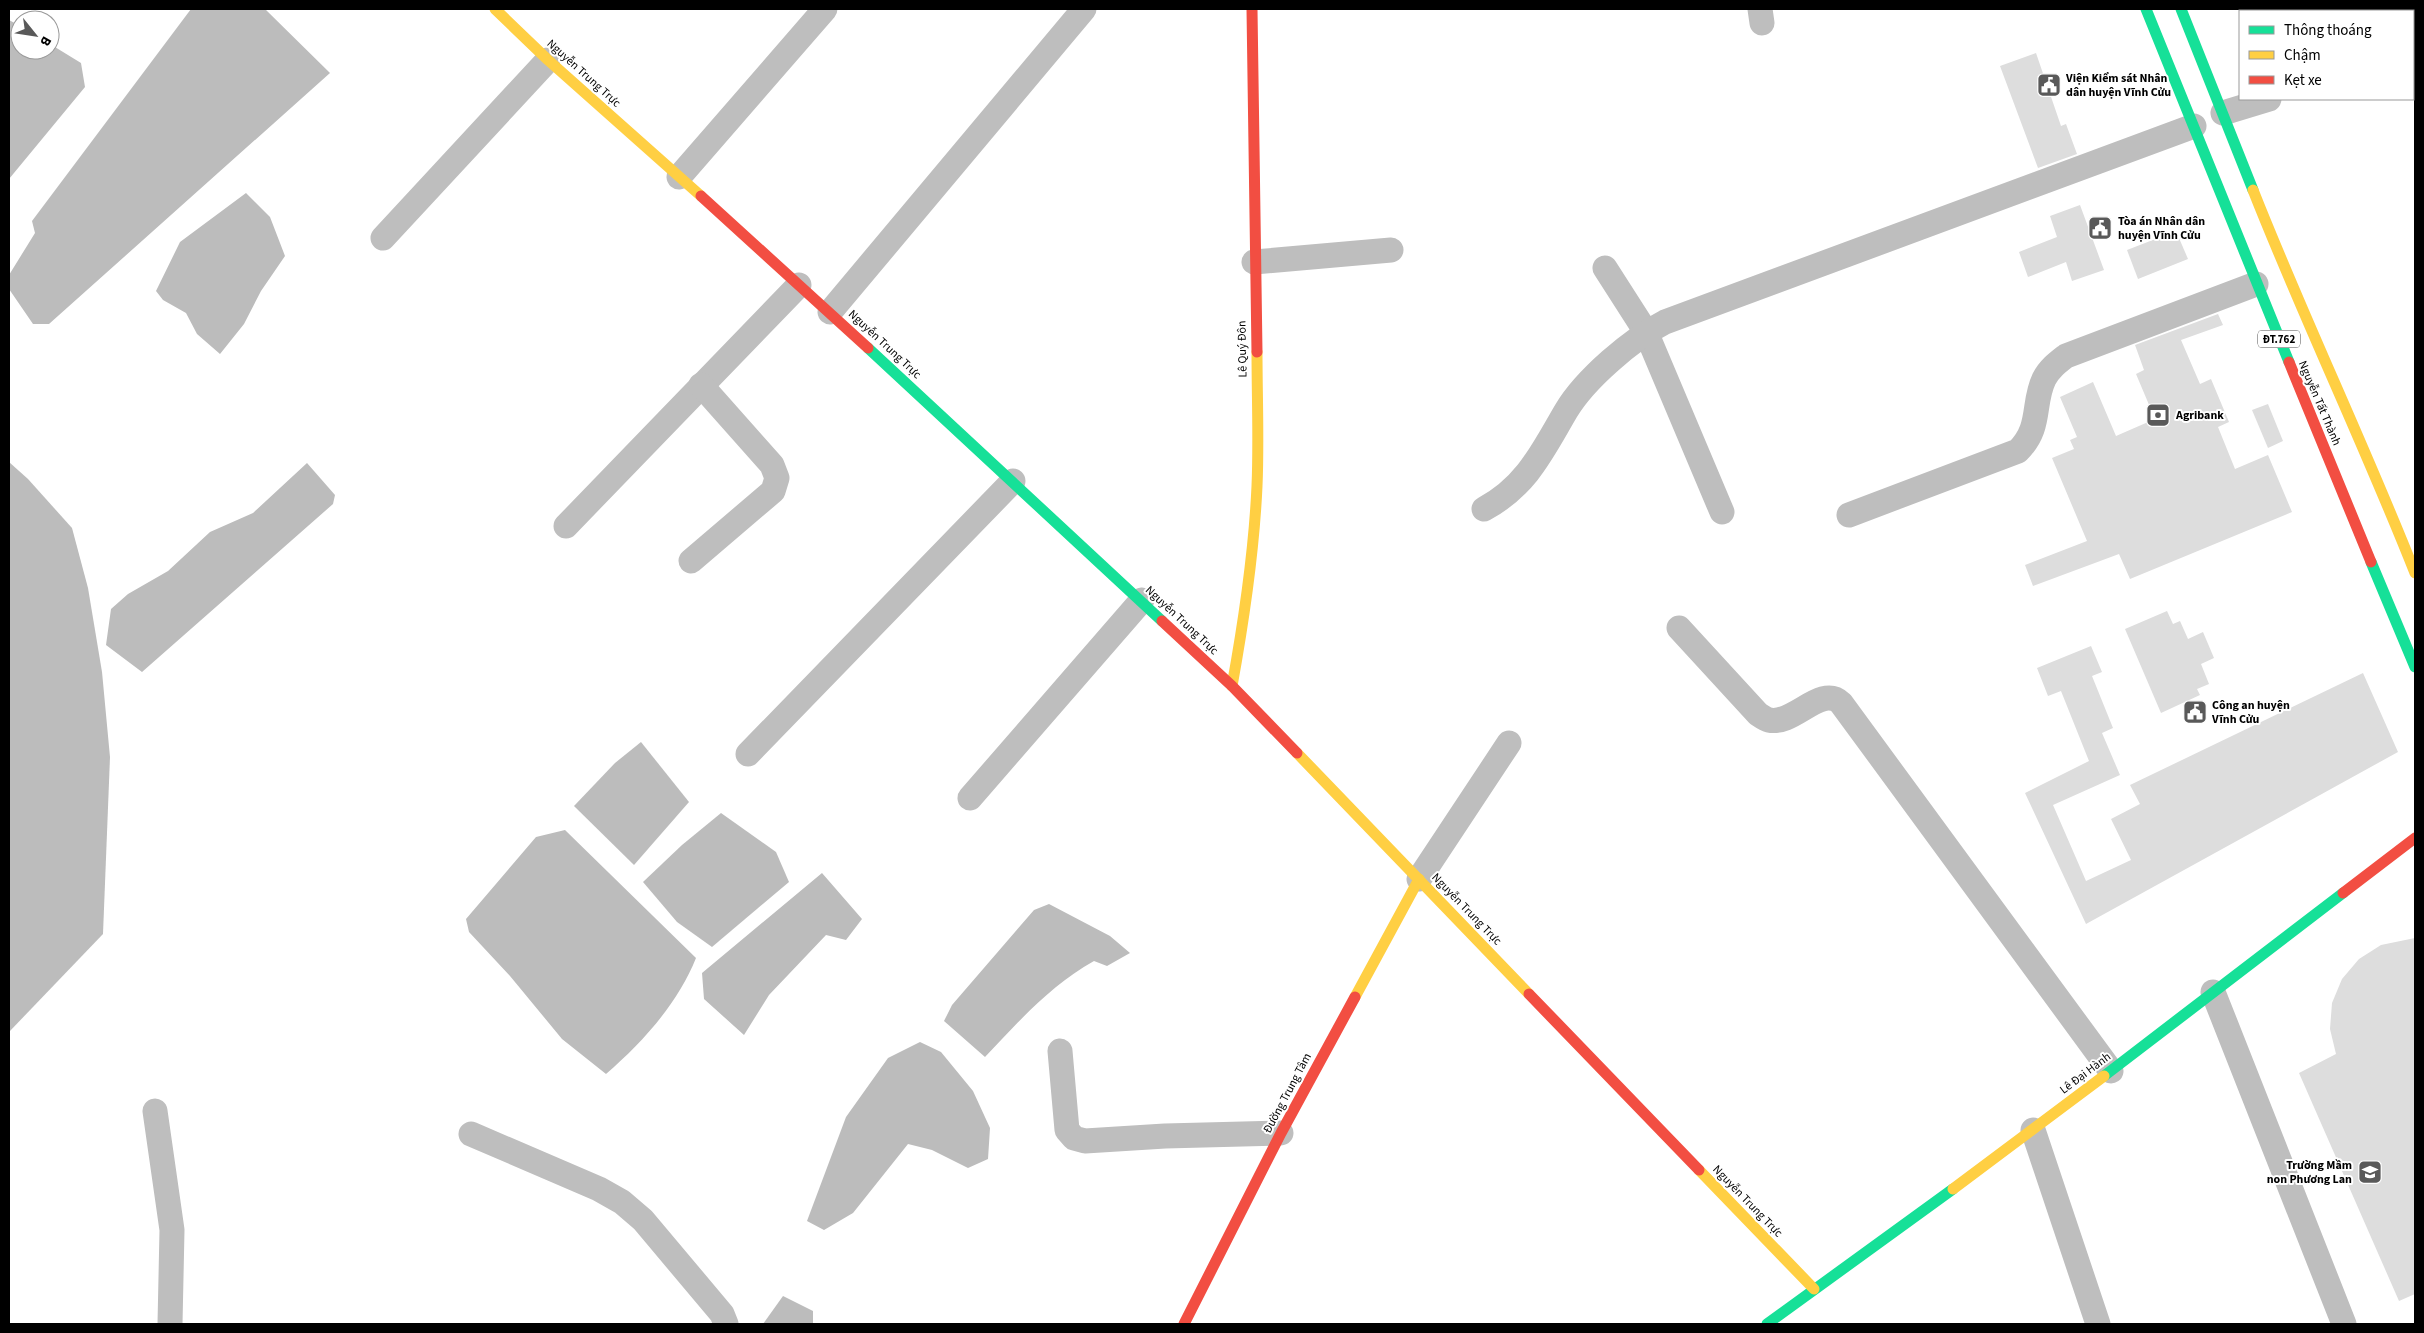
<svg xmlns="http://www.w3.org/2000/svg" width="2424" height="1333" font-family="'Source Sans 3',sans-serif">
<rect width="100%" height="100%" fill="#fff"/>
<g fill="#bcbcbc">
<polygon points="191,9 265,9 330,73 49,324 33,324 9,289 9,275 35,233 32,221"/>
<polygon points="9,20 20,26 20,50 50,50 50,44 81,63 85,87 9,179"/>
<polygon points="246,193 270,217 285,256 261,291 244,324 220,354 197,334 186,313 163,300 156,291 180,242"/>
<polygon points="9,462 28,479 72,528 88,588 102,672 110,757 103,934 9,1032"/>
<polygon points="307,463 335,495 333,504 142,672 106,645 111,609 128,594 168,571 210,532 253,513"/>
<polygon points="641,742 689,802 634,865 574,806 615,763"/>
<polygon points="721,813 776,852 789,882 712,947 677,922 643,882 682,845"/>
<path d="M565,830L696,958C678,1003 643,1042 606,1074L562,1039L510,976L469,932L466,919L536,837Z"/>
<polygon points="822,873 862,919 846,940 826,935 769,995 744,1035 704,999 702,973"/>
<path d="M1049,904L1110,936L1130,953L1107,966L1094,961C1050,986 1019,1021 985,1057L944,1021L952,1005L1034,910Z"/>
<polygon points="920,1042 941,1052 973,1091 990,1128 988,1159 968,1168 932,1150 908,1144 853,1213 824,1230 807,1221 846,1117 888,1058"/>
<polygon points="783,1296 813,1311 813,1324 763,1324"/>
</g>
<g fill="#ddd">
<polygon points="2036,53 2061,126 2066,124 2077,154 2038,168 2000,66"/>
<polygon points="2080,205 2104,270 2072,281 2066,262 2028,277 2019,252 2057,237 2050,216"/>
<polygon points="2176,231 2188,259 2138,279 2127,250"/>
<polygon points="2218,314 2223,325 2181,340 2200,384 2211,379 2229,422 2218,427 2235,469 2268,455 2292,512 2130,579 2119,554 2033,586 2025,565 2087,541 2052,458 2074,449 2070,440 2077,437 2060,397 2093,382 2116,436 2155,419 2136,374 2144,370 2135,345"/>
<polygon points="2268,404 2283,441 2268,448 2252,410"/>
<polygon points="2167,611 2173,624 2180,621 2188,639 2203,632 2214,658 2201,664 2209,684 2197,689 2200,695 2161,713 2125,629"/>
<polygon points="2091,646 2102,672 2092,676 2113,728 2102,733 2120,775 2053,805 2086,881 2131,860 2111,819 2140,804 2130,785 2363,673 2398,752 2086,924 2025,793 2089,761 2061,691 2048,696 2037,668"/>
<polygon points="2415,938 2415,1294 2399,1301 2299,1073 2336,1054 2330,1029 2332,1003 2342,979 2359,959 2381,945"/>
</g>
<g fill="none" stroke-linecap="round" stroke-linejoin="round">
<g stroke="#bebebe" stroke-width="25">
<polyline points="1760,9 1762,23"/>
<polyline points="2413,53 2415,52"/>
<polyline points="2223,113 2269,99"/>
<polyline points="679,177 825,9"/>
<polyline points="383,238 548,60"/>
<polyline points="1254,262 1391,250"/>
<polyline points="1605,268 1646,332 1722,512"/>
<polyline points="830,312 1084,9"/>
<path d="M1484,509C1527,486 1543,450 1566,411C1585,379 1632,339 1665,322L2194,126"/>
<path d="M1849,515L2018,451C2042,427 2032,404 2044,379C2049,369 2057,363 2066,356L2256,284"/>
<polyline points="566,526 799,285"/>
<polyline points="691,561 773,491 777,478 772,465 701,385"/>
<path d="M1679,628L1758,714C1761,716 1765,719 1769,720C1793,726 1821,684 1841,703L2111,1071"/>
<polyline points="748,754 1013,481"/>
<polyline points="970,798 1142,600"/>
<polyline points="1419,879 1509,743"/>
<polyline points="2213,992 2344,1324"/>
<polyline points="1060,1051 1067,1130 1074,1138 1085,1141 1165,1136 1281,1133"/>
<polyline points="155,1111 172,1230 170,1324"/>
<polyline points="2033,1130 2098,1324"/>
<polyline points="471,1134 599,1189 622,1202 643,1220 722,1314 726,1324"/>
</g>
<g stroke="#16e098" stroke-width="11">
<polyline points="2146,9 2289,362"/>
<polyline points="2181,9 2253,190"/>
<polyline points="868,348 1162,621"/>
<polyline points="2371,562 2415,667"/>
<polyline points="2104,1076 2343,893"/>
<polyline points="1767,1324 1953,1189"/>
</g>
<g stroke="#ffcf43" stroke-width="11">
<polyline points="495,9 548,60 701,196"/>
<path d="M2253,190C2304,319 2364,444 2415,573"/>
<path d="M1232,686C1244,620 1254,553 1257,486C1259,441 1257,397 1257,352"/>
<polyline points="1297,753 1529,994"/>
<polyline points="1355,997 1419,879"/>
<polyline points="1699,1170 1814,1289"/>
<polyline points="1953,1189 2104,1076"/>
</g>
<g stroke="#f24e42" stroke-width="11">
<polyline points="1252,9 1257,352"/>
<polyline points="701,196 868,348"/>
<polyline points="2289,362 2371,562"/>
<polyline points="1162,621 1232,686 1297,753"/>
<polyline points="2343,893 2415,838"/>
<polyline points="1529,994 1699,1170"/>
<polyline points="1184,1324 1281,1133 1355,997"/>
</g>
</g>
<defs>
<g id="civic-square" transform="scale(1.25)"><rect x="-9" y="-9" width="18" height="18" rx="4" fill="#595959" stroke="#fff"/><path d="M-.6-6.5H3V-4.5H.6V-3L4-1V1h2V6H-6V1h2V-1L-.6-3ZM-1.2 2.5V6h2.4V2.5Z" fill="#fff"/></g>
<g id="bank-square" transform="scale(1.25)"><rect x="-9" y="-9" width="18" height="18" rx="4" fill="#595959" stroke="#fff"/><path d="M-6-4H6V4H-6ZM0-2.3a2.3 2.3 0 1 0 0 4.6a2.3 2.3 0 1 0 0-4.6Z" fill="#fff"/></g>
<g id="school-square" transform="scale(1.25)"><rect x="-9" y="-9" width="18" height="18" rx="4" fill="#595959" stroke="#fff"/><path d="M0-5L7-2L0 1L-7-2ZM-4 1L0 2.5L4 1V4Q0 6-4 4Z" fill="#fff"/></g>
</defs>
<g fill-rule="evenodd">
<use href="#civic-square" x="2049" y="85"/>
<use href="#civic-square" x="2100" y="228"/>
<use href="#bank-square" x="2158" y="415"/>
<use href="#civic-square" x="2195" y="712"/>
<use href="#school-square" x="2370" y="1172"/>
</g>
<g text-anchor="middle" stroke-width="4" stroke-linejoin="round" paint-order="stroke">
<rect fill="#fff" stroke="#4c4c4c" stroke-width="1" x="2258" y="330.5" width="42" height="17" rx="4"/>
<g font-size="11" font-weight="bold" fill="#000">
<text x="2279" y="343">ĐT.762</text>
</g>
<g font-size="12" fill="#000" stroke="#fff">
<text transform="translate(584 73) rotate(42)" y="4">Nguyễn Trung Trực</text>
<text transform="translate(885 344) rotate(43)" y="4">Nguyễn Trung Trực</text>
<text transform="translate(1242 349) rotate(-91)" y="4">Lê Quý Đôn</text>
<text transform="translate(2320 403) rotate(67)" y="4">Nguyễn Tất Thành</text>
<text transform="translate(1182 620) rotate(43)" y="4">Nguyễn Trung Trực</text>
<text transform="translate(1467 909) rotate(46)" y="4">Nguyễn Trung Trực</text>
<text transform="translate(2085 1073) rotate(-37)" y="4">Lê Đại Hành</text>
<text transform="translate(1287 1093) rotate(-62)" y="4">Đường Trung Tâm</text>
<text transform="translate(1748 1201) rotate(46)" y="4">Nguyễn Trung Trực</text>
</g>
<g font-size="12" font-weight="bold" fill="#000" stroke="#fff" text-anchor="start">
<text x="2066" y="82">Viện Kiểm sát Nhân<tspan x="2066" dy="14">dân huyện Vĩnh Cửu</tspan></text>
<text x="2118" y="225">Tòa án Nhân dân<tspan x="2118" dy="14">huyện Vĩnh Cửu</tspan></text>
<text x="2176" y="419">Agribank</text>
<text x="2212" y="709">Công an huyện<tspan x="2212" dy="14">Vĩnh Cửu</tspan></text>
<text x="2352" y="1169" text-anchor="end">Trường Mầm<tspan x="2352" dy="14">non Phương Lan</tspan></text>
</g>
</g>
<rect width="2424" height="1333" fill="none" stroke="#000000" stroke-width="20"/>
<rect x="2239" y="10" width="175" height="90" fill="#ffffff" stroke="#999999"/>
<rect x="2249" y="26" width="25" height="8" fill="#16e098" stroke="#999999"/>
<text x="2284" y="35" font-size="15" fill="#000000">Thông thoáng</text>
<rect x="2249" y="51" width="25" height="8" fill="#ffcf43" stroke="#999999"/>
<text x="2284" y="60" font-size="15" fill="#000000">Chậm</text>
<rect x="2249" y="76" width="25" height="8" fill="#f24e42" stroke="#999999"/>
<text x="2284" y="85" font-size="15" fill="#000000">Kẹt xe</text>
<g transform="translate(35 35) rotate(120)"><circle r="24" fill="#ffffff" stroke="#999999"/>
<path d="M0-4L9 19L0 12L-9 19Z" fill="#595959"/>
<text y="-8" font-size="14" font-weight="bold" text-anchor="middle" fill="#000000">B</text>
</g>
</svg>
